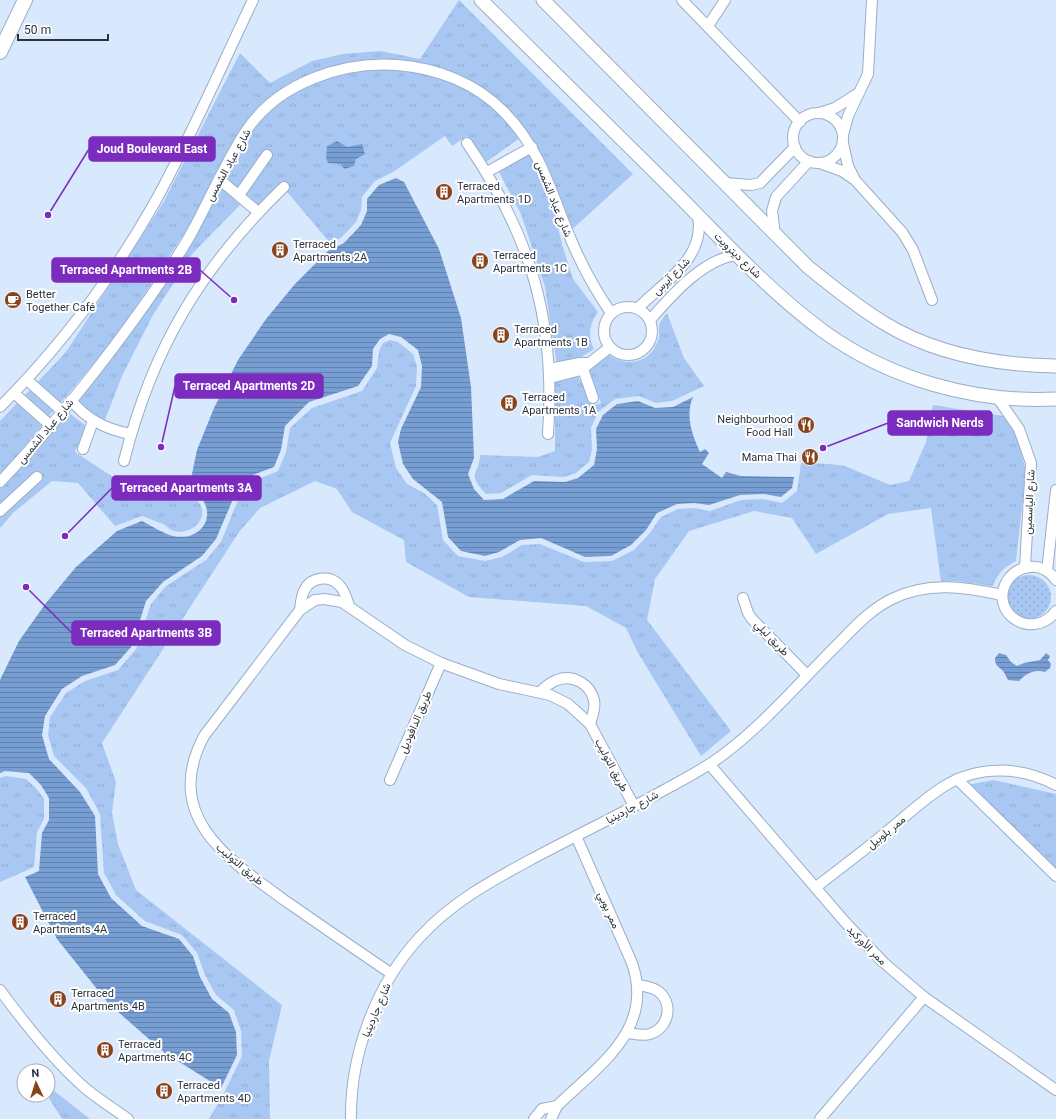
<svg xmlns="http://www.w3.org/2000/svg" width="1056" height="1119" font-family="Georgia,Vazirmatn,serif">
<defs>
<pattern id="grass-dots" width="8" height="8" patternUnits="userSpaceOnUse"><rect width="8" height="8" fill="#a8c8f3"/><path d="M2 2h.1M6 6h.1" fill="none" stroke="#91acd1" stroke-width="1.8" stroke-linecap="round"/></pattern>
<pattern id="park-tufts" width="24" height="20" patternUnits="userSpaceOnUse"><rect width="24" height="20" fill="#a8c8f3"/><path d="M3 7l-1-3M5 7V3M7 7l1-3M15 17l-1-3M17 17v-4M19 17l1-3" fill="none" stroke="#91acd1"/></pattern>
<pattern id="water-rules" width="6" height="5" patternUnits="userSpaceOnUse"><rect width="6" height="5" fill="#779ed3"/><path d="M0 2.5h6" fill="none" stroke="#6281ac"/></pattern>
</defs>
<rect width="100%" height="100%" fill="#d8e8fd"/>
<circle fill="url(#grass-dots)" cx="1029" cy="597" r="22"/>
<g fill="url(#park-tufts)">
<polygon points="459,0 633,174 567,234 554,184 537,151 481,89 388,61 298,82 241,131 186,231 116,337 57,407 34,386 66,352 163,203 240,53 270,83 312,61 343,54 381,51 420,59"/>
<path d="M388,68C404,71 424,72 440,78C472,90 501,110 520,138L482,165L467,136L452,146L445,136L393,172L375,181L362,197L361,210L356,222L341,238L330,243L283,187L255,210L223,178L247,135L268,110L302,88L338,74Z"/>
<path d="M525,146L548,186L562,244L573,279L598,312C590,323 587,336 594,349L569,365L557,366L545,287L521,214L496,166Z"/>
<polygon points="220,185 240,205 193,253 153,315 122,376 103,425 69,404 122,341"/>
<path d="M667,313L684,358L704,386L672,401L656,403L639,396L615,399L598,412L591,428L592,449L589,462L576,473L564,477L532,475L501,493L486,494C466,474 479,475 480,455L538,457L555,451V382L577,375L594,406L601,403L588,368L607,354C623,366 647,365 656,345C660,339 659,333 659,327C659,322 664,317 667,313Z"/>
<path d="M390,340L398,342L413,354L417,366L416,386L390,443L396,468L407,484L424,493L437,505L443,540L458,556L485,561L502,557L522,545L540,544L584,562L612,561L634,550L650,533L661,517L678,509L694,508L710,511L741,500L763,499L782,503L797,491L801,463L830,464L845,466L890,485L909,481L926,442L933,405L1003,416L1017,437L1026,471L1016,561C1004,567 997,574 993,586L956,581L941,582L931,508L888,514L816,554L792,518L754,511L689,531L655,579L647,620L731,731L701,756L638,653L626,628L586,606L469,597L406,562L404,540L352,512L337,489L315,481L260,508L239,532L102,743L116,782L112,813L118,844L136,890L282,1005L269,1061L270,1119H209L223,1095L242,1056L241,1031L234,1010L216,995L205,975L197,953L182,935L145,921L116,895L104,873L100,814L86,788L54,756L48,735L50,717L66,693L85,681L118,670L136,649L151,604L166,586L206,560L221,542L240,495L256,480L278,471L286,452L290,428L312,408L362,391L377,368L379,351L383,343Z"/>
<polygon points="30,390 53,411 45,421 21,399"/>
<polygon points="17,403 42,426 0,475 0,421"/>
<path d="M64,409L86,426L75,452L122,483L181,496L183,491C189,495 196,498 200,504C209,521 189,535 174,531C170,530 166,526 163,524C156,521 149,519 142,516L115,526L78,483L52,481L13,513L0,528V487Z"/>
<polygon points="6,776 26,779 36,788 44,799 44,819 37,832 34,867 0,882 0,778"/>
<polygon points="993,780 1056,794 1056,869 967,785"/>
<polygon points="48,1086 90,1119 62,1119 47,1095"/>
</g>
<g fill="url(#water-rules)">
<polygon points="337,141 347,147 362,144 365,154 356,159 354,166 344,169 341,164 328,163 326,158 327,146"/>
<path d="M396,178L404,182L439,249L461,318L471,387L474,458L468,474L474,489L484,500L503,499L534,481L565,482L578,478L594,465L597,449L596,429L603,415L617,404L638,401L655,408L673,407L693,397C685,415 692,435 700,452L705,449L709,453L702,464L722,478L726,472L741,476L794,477L792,488L781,497L764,494L740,495L709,505L694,503L677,504L657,513L646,530L631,545L611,556L585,557L541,538L520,540L499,552L485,556L461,551L448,537L442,502L413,479L403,464L398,442L401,429L421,387L422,366L418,350L401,337L389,334L380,339L373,349L372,366L358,386L309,402L285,426L281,450L274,467L253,475L236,492L216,539L202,556L163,582L146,601L132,646L115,665L82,676L62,689L45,716L42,735L49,759L80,792L95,816L98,874L111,898L142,926L179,939L193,956L200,977L212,999L229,1013L236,1032L237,1055L221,1088L165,1053L109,1004L57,939L25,877L39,871L42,833L49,820V798L41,785L29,773L5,771L0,773V680L19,641L46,603L76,567L117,531L142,521C150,525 166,535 173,536C206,543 222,506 189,488L197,450L214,408L238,360L266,319L295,284L328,251L344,243L361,225L367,211V199L379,185Z"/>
<path d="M999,653L1006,655L1011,662L1017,666L1024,663L1040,660L1046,653L1050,656L1048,660L1051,664L1050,668L1045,672C1034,669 1027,673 1019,681L1008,680C1006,677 1005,673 1003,671C998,666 995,666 995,658Z"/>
</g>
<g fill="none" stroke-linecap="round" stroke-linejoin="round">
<g stroke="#9baec7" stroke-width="12">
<g id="minor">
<polyline points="682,0 800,122"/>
<polyline points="708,26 725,0"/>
<polyline points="819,113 835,108 857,94"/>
<circle cx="818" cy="138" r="25"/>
<polyline points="843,135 848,116 868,74 872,0"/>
<path d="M467,143C531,236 556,321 548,434"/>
<polyline points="843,143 848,166 854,178"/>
<polyline points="820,163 842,171 855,180 902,232 913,250 932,300"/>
<polyline points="487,172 532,147"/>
<polyline points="219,179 258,212"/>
<polyline points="725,183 751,185 760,183 795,147"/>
<polyline points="239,195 267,155"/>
<polyline points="775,235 772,211 776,197 809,161"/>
<circle cx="628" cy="331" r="24"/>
<path d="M638,308C664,282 706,258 698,216"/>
<path d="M650,320C672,295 702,260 736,255"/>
<polyline points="549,369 580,363 588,363"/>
<polyline points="583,369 593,398"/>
<polyline points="550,378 581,370 610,347"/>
<polyline points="27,380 62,411"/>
<polyline points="14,393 50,425"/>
<polyline points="997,397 1019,429 1031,463 1025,567"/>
<path d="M71,400C87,420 106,429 130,434"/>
<path d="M0,407C62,345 112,278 155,202C191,137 221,67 253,0"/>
<polyline points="83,449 93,421"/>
<path d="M124,461C152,349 201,267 284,187"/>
<path d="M0,482C53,426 103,364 148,300C163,278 179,256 192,232C210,199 225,163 246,131C278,83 342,61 397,65C437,68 476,83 504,112C543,152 551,194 572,242C583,268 596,291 611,313"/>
<polyline points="0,511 37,477"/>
<polyline points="1047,571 1056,490"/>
<path d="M1056,580C1050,571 1040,566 1030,567C1020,568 1012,573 1007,581C988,613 1033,642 1056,611"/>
<polyline points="743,598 748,613 752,619 807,675"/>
<path d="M300,610C301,604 301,597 304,591C310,577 330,574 340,586C345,591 347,600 349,606"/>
<path d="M540,692C545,687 551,682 557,680C573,674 590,684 594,700C596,708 592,717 590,724"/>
<polyline points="710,765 845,922 883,962 924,997 1056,1090"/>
<polyline points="957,779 1056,876"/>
<polyline points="390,780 441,663"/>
<path d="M816,887C841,868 866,849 890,829C907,815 924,799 943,787C977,765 1021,766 1056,785"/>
<path d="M392,974C356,950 322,926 287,902C229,860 161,817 204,736L300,610L315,600L324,599L342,602L405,645L441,663L499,684L550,695L568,704L590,724L634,806"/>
<path d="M0,990C25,1024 53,1060 85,1088C98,1099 114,1109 128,1119"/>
<path d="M628,1033C635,1034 643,1036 650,1034C669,1028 674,1003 658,991C652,987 645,986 638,985"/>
<path d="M351,1119C350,1055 376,984 420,937C451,903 489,882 530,860C575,836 621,814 666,789C686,778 706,768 724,754C765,723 798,684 834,648C852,630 869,610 892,599C928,581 965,587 1002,595"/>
<polyline points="534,1119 542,1109 557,1106"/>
<path d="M551,1119L557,1106C599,1065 655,1030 632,963L576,836"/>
<polyline points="820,1119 924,997"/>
</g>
</g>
<g stroke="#9baec7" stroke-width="15">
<g id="tertiary">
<path d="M481,0C543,61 605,123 667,184C717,234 766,289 823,331C889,379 974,403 1056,399"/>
<path d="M543,0L808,267C833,287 857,307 884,323C936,355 996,365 1056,366"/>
</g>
</g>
<g stroke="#9baec7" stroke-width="16">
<polyline id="secondary" points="0,52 25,0"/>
</g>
<use href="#minor" stroke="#fff" stroke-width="10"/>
<use href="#tertiary" stroke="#fff" stroke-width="13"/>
<use href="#secondary" stroke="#fff" stroke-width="14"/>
</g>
<defs>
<g id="building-disc" transform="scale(0.9)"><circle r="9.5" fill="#88421c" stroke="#fff"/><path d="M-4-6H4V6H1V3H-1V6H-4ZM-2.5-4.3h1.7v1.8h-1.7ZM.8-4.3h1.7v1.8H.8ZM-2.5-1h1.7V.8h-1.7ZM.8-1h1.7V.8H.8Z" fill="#fff"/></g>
<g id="cafe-disc" transform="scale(0.9)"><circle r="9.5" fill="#88421c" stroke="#fff"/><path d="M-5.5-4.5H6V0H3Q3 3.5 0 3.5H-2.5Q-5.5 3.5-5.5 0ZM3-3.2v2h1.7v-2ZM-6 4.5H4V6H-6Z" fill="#fff"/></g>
<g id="restaurant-disc" transform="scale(0.9)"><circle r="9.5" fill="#88421c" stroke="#fff"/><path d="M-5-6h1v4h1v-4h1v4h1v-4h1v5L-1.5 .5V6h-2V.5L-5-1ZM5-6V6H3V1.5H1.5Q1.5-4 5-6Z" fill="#fff"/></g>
</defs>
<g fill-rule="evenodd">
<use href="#building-disc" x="444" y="192"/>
<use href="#building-disc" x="280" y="250"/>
<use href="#building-disc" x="480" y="261"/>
<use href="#cafe-disc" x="13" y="300"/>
<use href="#building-disc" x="501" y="335"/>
<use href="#building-disc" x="509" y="403"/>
<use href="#restaurant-disc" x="806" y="425"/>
<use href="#restaurant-disc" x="810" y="457"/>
<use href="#building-disc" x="20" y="922"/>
<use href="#building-disc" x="58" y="999"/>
<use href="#building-disc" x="105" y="1050"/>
<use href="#building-disc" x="164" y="1091"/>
</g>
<g text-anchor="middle" stroke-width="4" stroke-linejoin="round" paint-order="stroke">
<g font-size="11" fill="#2b333d" stroke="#fff">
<text transform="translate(228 165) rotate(-61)" y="4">شارع عباد الشمس</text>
<text transform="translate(554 199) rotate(68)" y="4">شارع عباد الشمس</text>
<text transform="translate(738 255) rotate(44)" y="4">شارع ديترويت</text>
<text transform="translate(671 276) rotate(-45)" y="4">شارع آيرس</text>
<text transform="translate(45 431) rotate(-50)" y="4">شارع عباد الشمس</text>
<text transform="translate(1029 502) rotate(-87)" y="4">شارع الياسمين</text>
<text transform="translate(772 638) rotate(46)" y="4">طريق ليلي</text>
<text transform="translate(415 722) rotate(-67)" y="4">طريق الدافوديل</text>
<text transform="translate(612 765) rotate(62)" y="4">طريق التوليب</text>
<text transform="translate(632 807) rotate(-28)" y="4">شارع جاردينيا</text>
<text transform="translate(886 832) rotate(-39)" y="4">ممر بلوبيل</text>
<text transform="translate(240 864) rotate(40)" y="4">طريق التوليب</text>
<text transform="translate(609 910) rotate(66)" y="4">ممر بوبي</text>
<text transform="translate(867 945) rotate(45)" y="4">ممر الأوركيد</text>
<text transform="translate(376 1010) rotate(-67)" y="4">شارع جاردينيا</text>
</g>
<g font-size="11" fill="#2b333d" stroke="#fff" text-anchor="start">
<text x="457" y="190">Terraced<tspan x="457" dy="13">Apartments 1D</tspan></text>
<text x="293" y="248">Terraced<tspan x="293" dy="13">Apartments 2A</tspan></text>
<text x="493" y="259">Terraced<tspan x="493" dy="13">Apartments 1C</tspan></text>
<text x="26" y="298">Better<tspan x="26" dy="13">Together Café</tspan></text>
<text x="514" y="333">Terraced<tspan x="514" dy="13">Apartments 1B</tspan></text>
<text x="522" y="401">Terraced<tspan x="522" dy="13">Apartments 1A</tspan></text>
<text x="793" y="423" text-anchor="end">Neighbourhood<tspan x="793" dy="13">Food Hall</tspan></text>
<text x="797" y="461" text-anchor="end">Mama Thai</text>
<text x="33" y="920">Terraced<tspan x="33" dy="13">Apartments 4A</tspan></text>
<text x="71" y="997">Terraced<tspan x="71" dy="13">Apartments 4B</tspan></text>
<text x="118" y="1048">Terraced<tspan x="118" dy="13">Apartments 4C</tspan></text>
<text x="177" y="1089">Terraced<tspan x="177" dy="13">Apartments 4D</tspan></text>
</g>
</g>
<path fill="none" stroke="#7b2cbf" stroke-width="1.5" d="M48 215L89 149M234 300L200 270M161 447L175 386M823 448L888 423M65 536L112 488M26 587L72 633"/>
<g fill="#7b2cbf" stroke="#fff" stroke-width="1.5">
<circle cx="48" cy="215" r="4"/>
<circle cx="234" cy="300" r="4"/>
<circle cx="161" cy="447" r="4"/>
<circle cx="823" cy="448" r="4"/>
<circle cx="65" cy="536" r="4"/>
<circle cx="26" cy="587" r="4"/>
</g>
<g fill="#7b2cbf" stroke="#7b2cbf" stroke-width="1.5">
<rect x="89" y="137" width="126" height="24" rx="4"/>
<rect x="52" y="258" width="148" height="24" rx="4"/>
<rect x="175" y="374" width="148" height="24" rx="4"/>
<rect x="888" y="411" width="104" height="24" rx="4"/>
<rect x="112" y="476" width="149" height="24" rx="4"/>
<rect x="72" y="621" width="148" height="24" rx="4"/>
</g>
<g font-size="12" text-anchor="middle" font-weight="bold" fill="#fff">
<text x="152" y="153">Joud Boulevard East</text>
<text x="126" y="274">Terraced Apartments 2B</text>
<text x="249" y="390">Terraced Apartments 2D</text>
<text x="940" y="427">Sandwich Nerds</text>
<text x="186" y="492">Terraced Apartments 3A</text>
<text x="146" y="637">Terraced Apartments 3B</text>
</g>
<g transform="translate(36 1083) rotate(356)"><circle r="19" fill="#ffffff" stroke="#aaadb1"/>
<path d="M0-3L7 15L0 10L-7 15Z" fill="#88421c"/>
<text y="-6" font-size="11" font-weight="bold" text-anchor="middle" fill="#2b333d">N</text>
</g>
<path d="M18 34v6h90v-6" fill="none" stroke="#2b333d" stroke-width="2"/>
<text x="24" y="34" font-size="12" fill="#2b333d" stroke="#ffffff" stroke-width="3" paint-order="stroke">50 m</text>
</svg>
